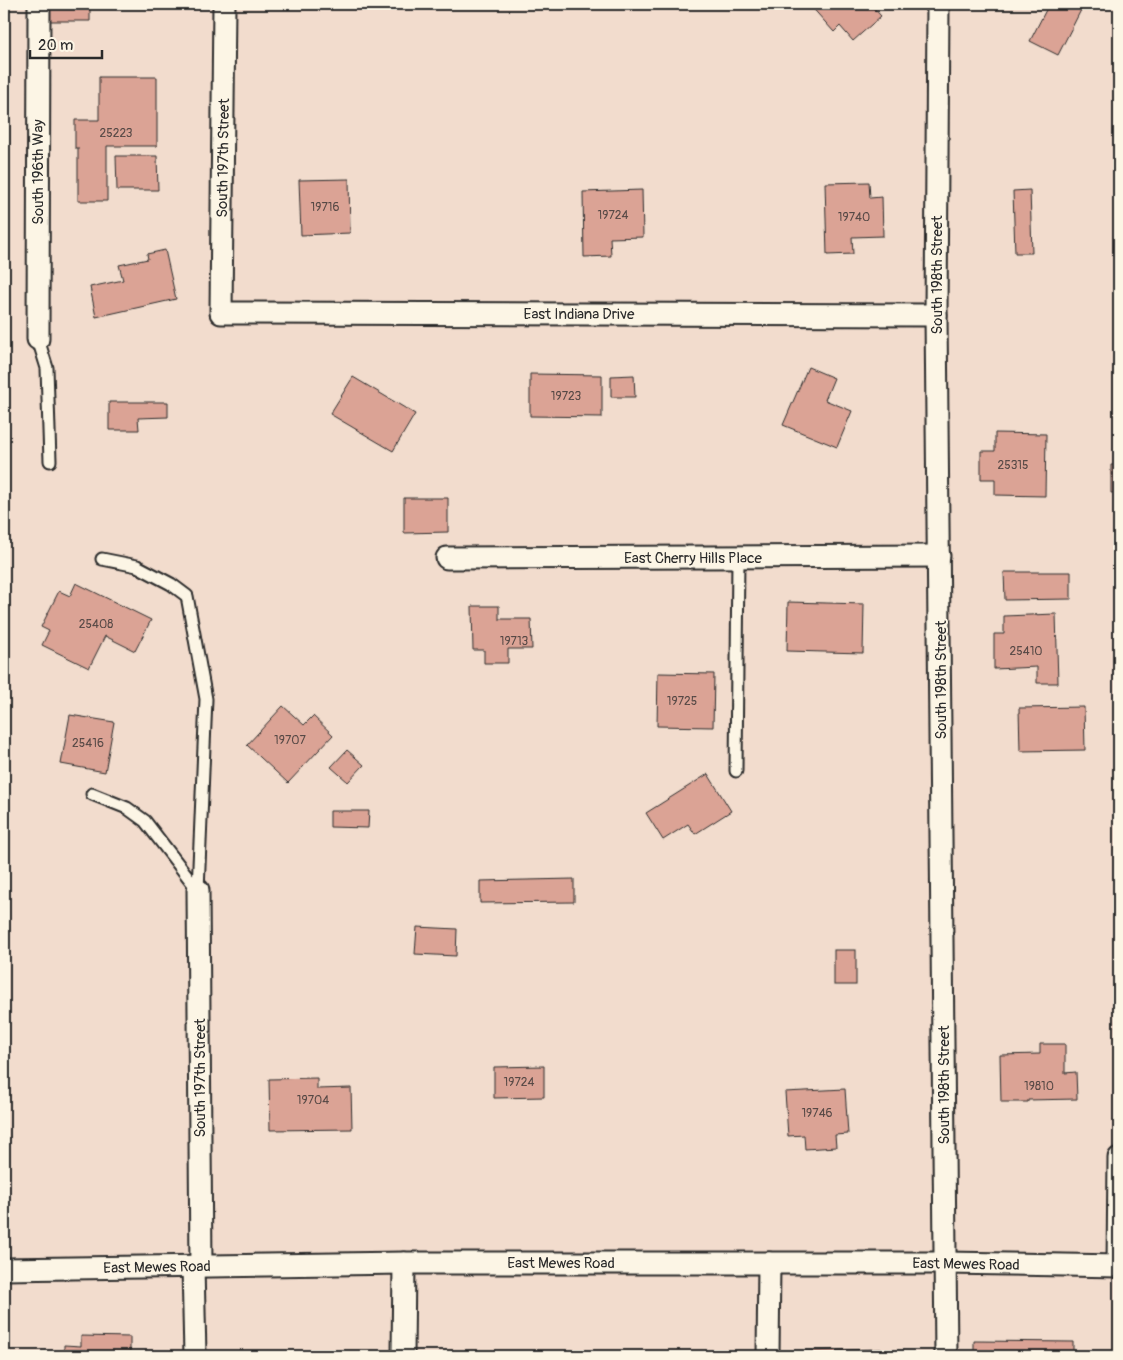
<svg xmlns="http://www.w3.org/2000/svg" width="1123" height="1360" font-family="Pangolin,sans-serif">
<rect width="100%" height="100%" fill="#f2dccd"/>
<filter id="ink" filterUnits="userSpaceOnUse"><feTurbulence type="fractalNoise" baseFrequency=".02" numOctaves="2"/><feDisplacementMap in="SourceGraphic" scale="10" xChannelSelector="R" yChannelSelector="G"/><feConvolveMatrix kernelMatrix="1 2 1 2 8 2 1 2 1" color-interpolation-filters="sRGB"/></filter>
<g filter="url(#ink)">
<g fill="#dba395" stroke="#2b2b2b">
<polygon points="49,4 90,4 90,21 50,21"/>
<polygon points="548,4 587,4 587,5"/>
<polygon points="809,4 870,4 881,16 853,41 840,26 834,32"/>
<polygon points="1049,4 1078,4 1083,6 1058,55 1030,41"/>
<polygon points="99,77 157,77 157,146 107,146 107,201 78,201 78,148 75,148 75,120 99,120"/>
<polygon points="116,156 157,156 158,190 117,190"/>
<polygon points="349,179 350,233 301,235 299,180"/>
<polygon points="869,182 870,198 882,197 883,236 852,237 853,254 827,255 825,183"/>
<polygon points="642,190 643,237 610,238 611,256 584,257 583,192"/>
<polygon points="1030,190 1032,253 1015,253 1013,191"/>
<polygon points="165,250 176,299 96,317 90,287 123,280 119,265 148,259 147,254"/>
<polygon points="808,367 834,378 825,400 852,411 837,447 783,425"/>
<polygon points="530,374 602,375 602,417 530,416"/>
<polygon points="634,375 635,397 611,397 611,376"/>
<polygon points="353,377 415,414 393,451 330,414"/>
<polygon points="109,402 168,402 168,417 138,418 139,430 109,430"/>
<polygon points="995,433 1046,434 1045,496 995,495 995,479 981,479 981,451 995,451"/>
<polygon points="1111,465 1119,465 1119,492 1111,493"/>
<polygon points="404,498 448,498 448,532 404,533"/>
<polygon points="1004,572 1071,572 1071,599 1005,600"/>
<polygon points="76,583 151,620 135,651 105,636 89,668 42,645 49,631 41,627 59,591 70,596"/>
<polygon points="788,602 864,604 863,653 787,651"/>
<polygon points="472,606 499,606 499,619 531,619 532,649 508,649 508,663 484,663 484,650 473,650"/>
<polygon points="1056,614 1058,683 1037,683 1037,667 994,669 994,634 1004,634 1004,616"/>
<polygon points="658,673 714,674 713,727 657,726"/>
<polygon points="283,706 304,725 313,716 333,735 288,783 247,745"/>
<polygon points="1084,707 1085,750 1020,751 1019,708"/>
<polygon points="70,715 114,722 105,772 61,764"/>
<polygon points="347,750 364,765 348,782 331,767"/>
<polygon points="708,774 731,811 695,834 688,824 663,840 646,813"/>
<polygon points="330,811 369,811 368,828 330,827"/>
<polygon points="574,879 574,902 480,903 480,881"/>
<polygon points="4,911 7,911 6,942 4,942"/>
<polygon points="417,927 457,929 456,956 415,954"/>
<rect x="834" y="950" width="22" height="35"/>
<polygon points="1040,1044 1065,1044 1065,1073 1076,1072 1077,1099 1028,1100 1028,1102 1001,1102 1000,1055 1040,1054"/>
<polygon points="544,1066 544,1097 494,1098 494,1067"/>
<polygon points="317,1078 317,1089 351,1088 352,1129 270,1130 269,1079"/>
<polygon points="845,1089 848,1134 835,1135 836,1147 805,1149 804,1135 788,1136 785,1092"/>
<polygon points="81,1336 130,1337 130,1356 64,1356 64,1345 81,1346"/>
<polygon points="974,1341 1073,1342 1073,1356 974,1356"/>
<polygon points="881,1349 881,1356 805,1356 805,1351"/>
</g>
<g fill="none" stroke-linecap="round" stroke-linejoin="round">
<g stroke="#2b2b2b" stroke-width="15">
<g id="service">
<polyline points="38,339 47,368 50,461"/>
<polyline points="102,559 137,566 171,584 187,596 206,699 198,890"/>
<polyline points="736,771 738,558"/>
<polyline points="92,794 127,808 145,821 198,890"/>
</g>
</g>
<g stroke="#2b2b2b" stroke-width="25">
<g id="minor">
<polyline points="224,4 221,313 936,315"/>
<polyline points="938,4 936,315 946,1356"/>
<polyline points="38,339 39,4"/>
<polyline points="447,558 939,556"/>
<polyline points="198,890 201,1266"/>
<polyline points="193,1266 195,1356"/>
<polyline points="1118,1266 1119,1158"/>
<polyline points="4,1269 404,1263 946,1263 1119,1266"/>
<polyline points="403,1356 404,1263"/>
<polyline points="768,1356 769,1263"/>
</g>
</g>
<use href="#service" stroke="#fcf5e5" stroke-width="11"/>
<use href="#minor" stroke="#fcf5e5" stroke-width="21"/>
</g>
</g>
<g text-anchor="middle" stroke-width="4" stroke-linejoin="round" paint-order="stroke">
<g font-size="12" fill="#574946">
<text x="116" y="137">25223</text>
<text x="325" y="211">19716</text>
<text x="613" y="219">19724</text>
<text x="854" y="221">19740</text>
<text x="566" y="400">19723</text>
<text x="1013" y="469">25315</text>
<text x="96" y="628">25408</text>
<text x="514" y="645">19713</text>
<text x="1026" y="655">25410</text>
<text x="682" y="705">19725</text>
<text x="290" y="744">19707</text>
<text x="88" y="747">25416</text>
<text x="519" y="1086">19724</text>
<text x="1039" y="1090">19810</text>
<text x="313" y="1104">19704</text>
<text x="817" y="1117">19746</text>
</g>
<g font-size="15" fill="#2b2b2b" stroke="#fcf5e5">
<text transform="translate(223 158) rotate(-89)" y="5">South 197th Street</text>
<text transform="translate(38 172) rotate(-90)" y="5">South 196th Way</text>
<text transform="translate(937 275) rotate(-90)" y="5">South 198th Street</text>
<text x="579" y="319">East Indiana Drive</text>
<text x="693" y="563">East Cherry Hills Place</text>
<text transform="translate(941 680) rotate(-90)" y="5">South 198th Street</text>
<text transform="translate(200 1078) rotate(-90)" y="5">South 197th Street</text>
<text transform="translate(944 1085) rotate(-90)" y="5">South 198th Street</text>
<text x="561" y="1268">East Mewes Road</text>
<text transform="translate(966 1264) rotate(1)" y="5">East Mewes Road</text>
<text transform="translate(157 1267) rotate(-1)" y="5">East Mewes Road</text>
</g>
</g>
<rect width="1123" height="1360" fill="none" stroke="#fcf5e5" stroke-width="20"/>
<rect x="10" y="10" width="1103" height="1340" fill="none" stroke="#2b2b2b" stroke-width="2" filter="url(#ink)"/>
<path d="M30 50v8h72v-8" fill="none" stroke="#2b2b2b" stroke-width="2.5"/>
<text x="38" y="50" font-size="15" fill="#2b2b2b" stroke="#fcf5e5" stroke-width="4" paint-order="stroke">20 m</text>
</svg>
